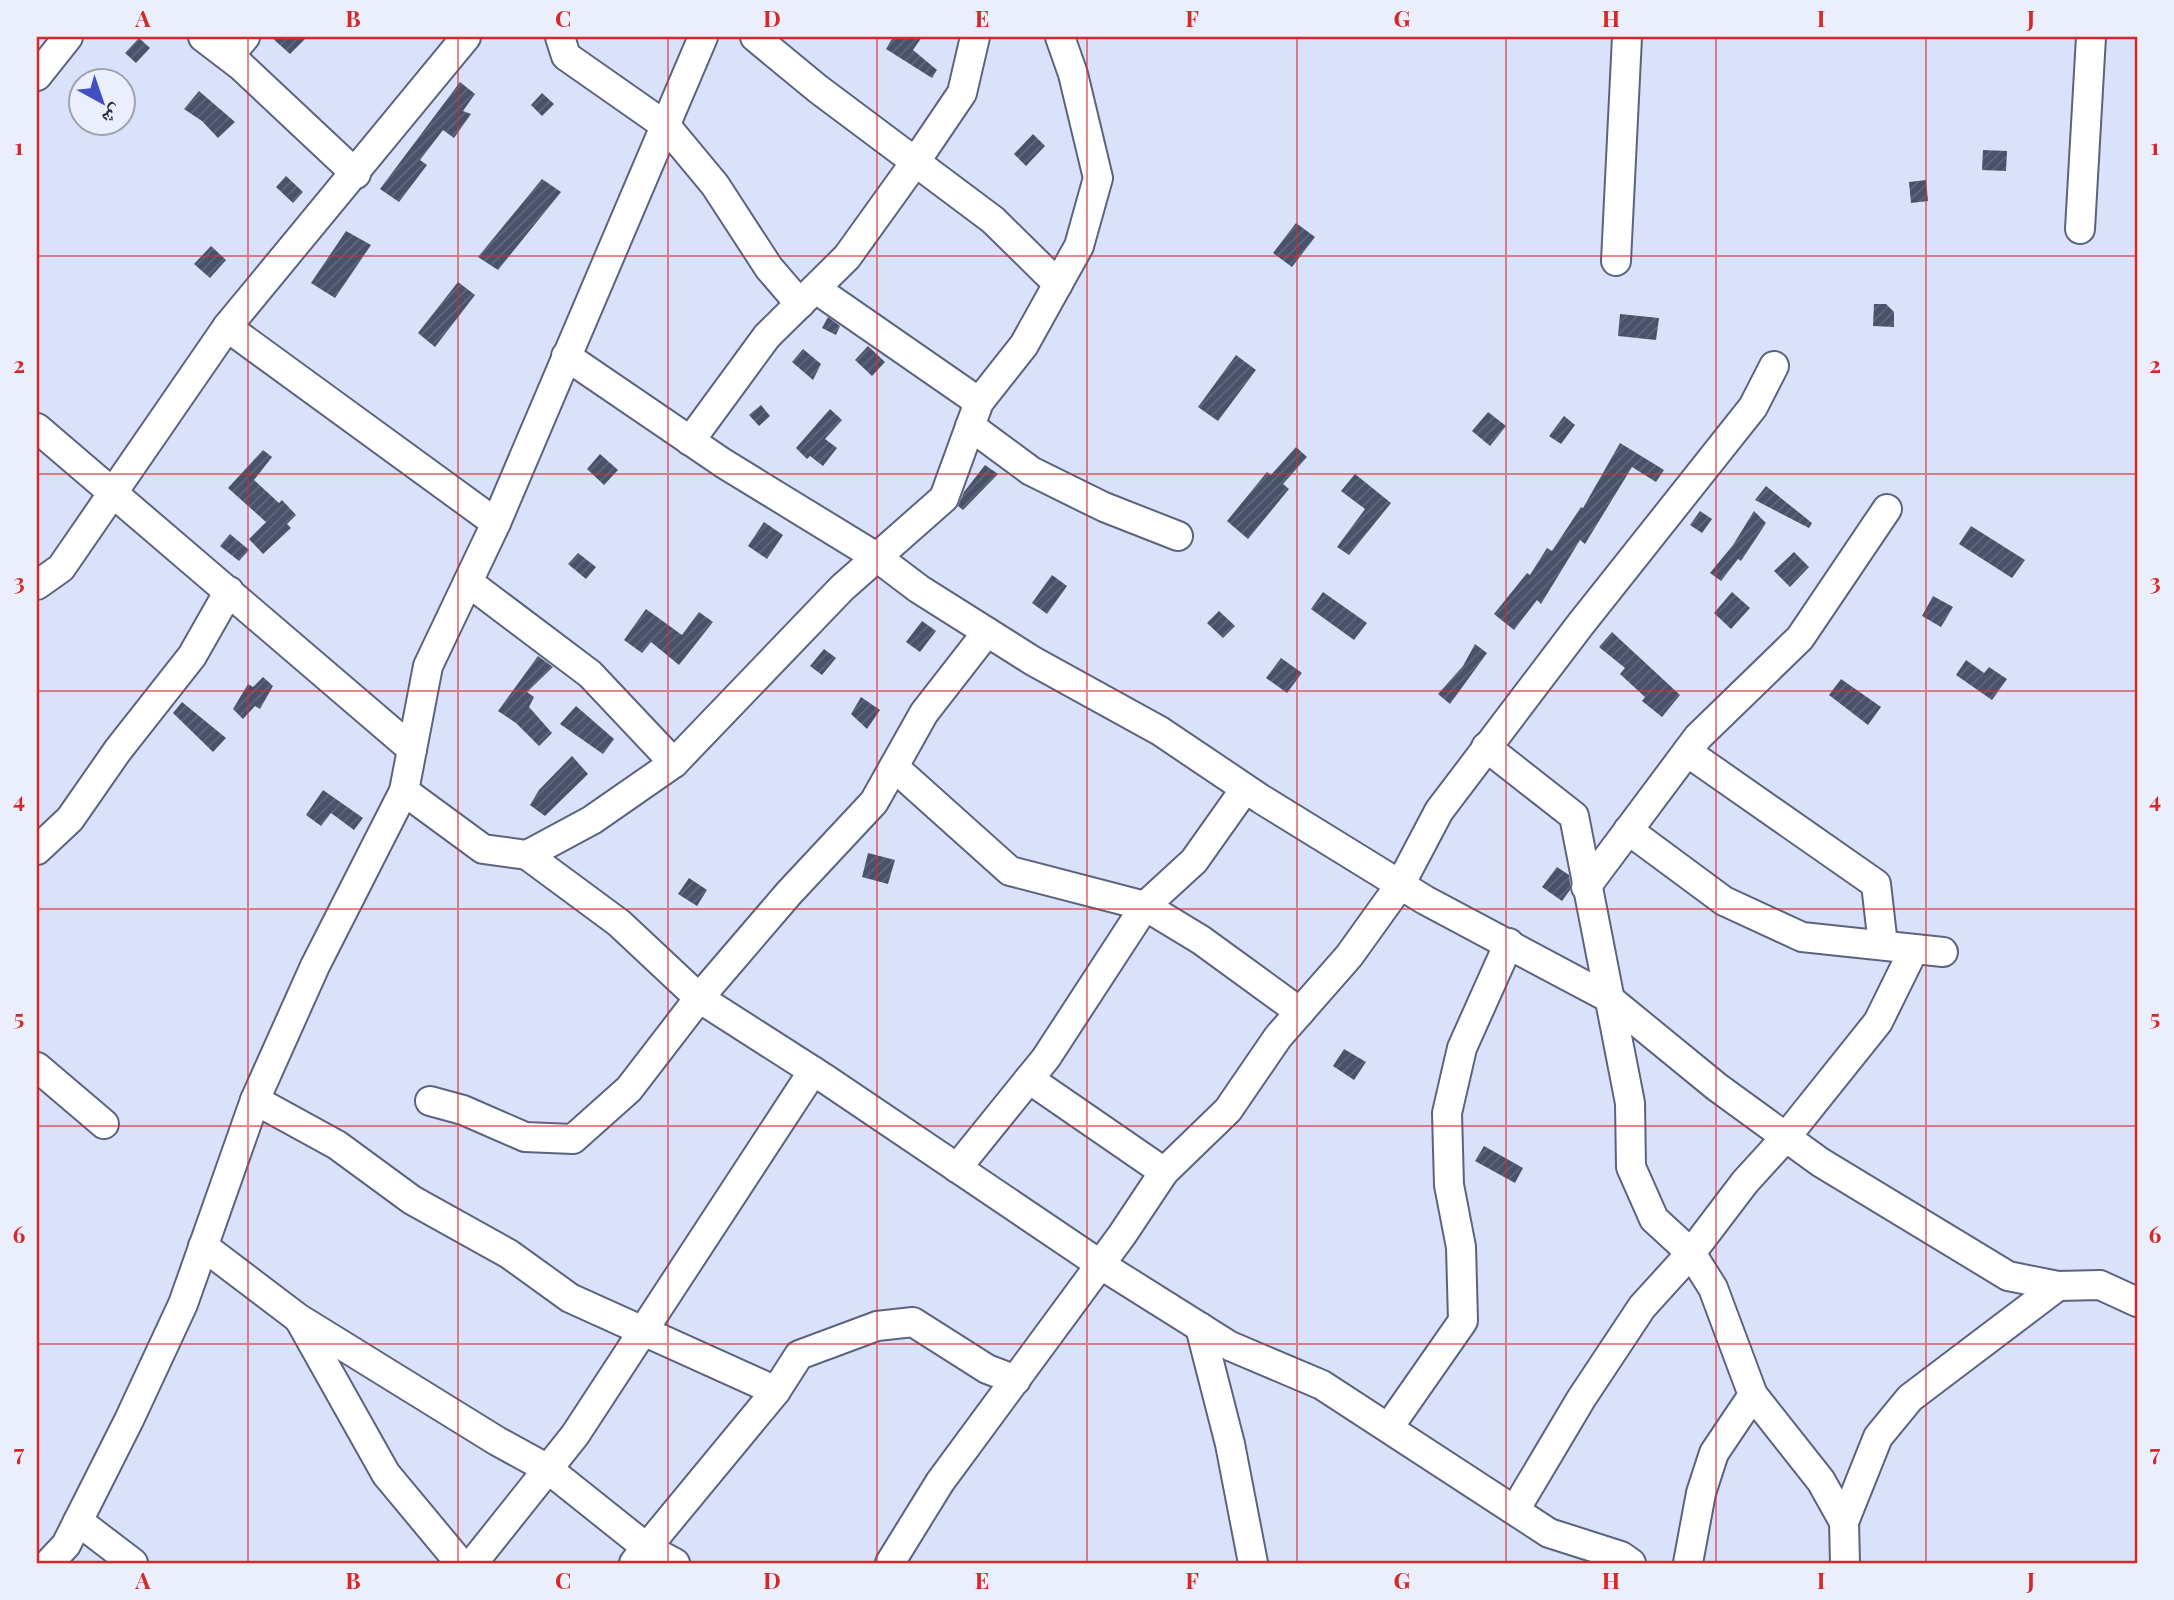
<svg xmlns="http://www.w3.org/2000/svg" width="2174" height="1600" font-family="'Playfair Display','Noto Naskh Arabic',serif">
<defs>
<pattern id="building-hatch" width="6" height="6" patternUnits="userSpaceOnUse" patternTransform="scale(1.75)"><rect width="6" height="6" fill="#49516b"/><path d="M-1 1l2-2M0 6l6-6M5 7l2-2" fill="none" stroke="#61677d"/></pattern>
</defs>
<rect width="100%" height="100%" fill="#dae2fb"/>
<g fill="url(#building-hatch)">
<polygon points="271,37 307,37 290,54"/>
<polygon points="893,37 922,37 913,50 937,70 932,78 886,49"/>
<polygon points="139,38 150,48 136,63 125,53"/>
<polygon points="460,82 475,94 463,111 471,114 454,138 443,130 420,160 427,165 399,202 380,189"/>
<polygon points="199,91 235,122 218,138 202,121 184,109"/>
<polygon points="542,93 554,104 542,116 531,105"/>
<polygon points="1033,134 1045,146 1026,166 1014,154"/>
<polygon points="1983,150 2007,151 2006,171 1982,170"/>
<polygon points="286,176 303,192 293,203 276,187"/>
<polygon points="542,179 561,192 498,270 478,257"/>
<polygon points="1926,180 1928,201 1911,203 1909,182"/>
<polygon points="1296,223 1315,237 1292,267 1273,253"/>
<polygon points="346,231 371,245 335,298 311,283"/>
<polygon points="211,246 226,260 210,278 194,264"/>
<polygon points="458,282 475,295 435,347 418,333"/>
<polygon points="1874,304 1886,304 1894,312 1894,327 1873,326"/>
<polygon points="1620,314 1659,318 1656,340 1618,336"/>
<polygon points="828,317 840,326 836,335 822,328"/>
<polygon points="868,346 885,362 872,376 855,360"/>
<polygon points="803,349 821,364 813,380 792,362"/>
<polygon points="1236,355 1256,370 1218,421 1198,407"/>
<polygon points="761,405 770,416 759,426 749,415"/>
<polygon points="830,409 842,420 825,439 837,448 823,466 810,456 807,459 796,448"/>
<polygon points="1488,412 1506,426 1490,446 1472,431"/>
<polygon points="1564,416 1575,425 1561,444 1549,436"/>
<polygon points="1620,443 1664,470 1656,482 1632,467 1585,544 1580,540 1541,604 1537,600 1514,630 1494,614 1527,573 1530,575 1547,548 1552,551 1581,507 1583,508"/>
<polygon points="1296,447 1307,457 1283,484 1289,489 1248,539 1227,521 1267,472 1271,475"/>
<polygon points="263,450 272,457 254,480 279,503 282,500 296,515 287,524 291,528 263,554 249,539 266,522 228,488"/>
<polygon points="600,454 618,470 604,485 587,469"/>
<polygon points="985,465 998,474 963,510 958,506 964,492"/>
<polygon points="1355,474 1391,503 1349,555 1337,547 1365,509 1341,491"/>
<polygon points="1766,486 1812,523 1809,528 1755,500"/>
<polygon points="1700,511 1712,519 1702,533 1690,525"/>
<polygon points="1754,511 1766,523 1741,561 1738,559 1721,581 1710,573 1733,545"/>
<polygon points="764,522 783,535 767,559 748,546"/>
<polygon points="1971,526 2025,560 2012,578 1959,544"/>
<polygon points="230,534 249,550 239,561 220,546"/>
<polygon points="1794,552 1809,567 1790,587 1774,571"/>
<polygon points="578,553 596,567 586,579 568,564"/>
<polygon points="1052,575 1067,586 1047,614 1032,603"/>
<polygon points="1323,592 1367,623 1354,640 1311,609"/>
<polygon points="1732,592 1750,608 1731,629 1714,613"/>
<polygon points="1933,596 1953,607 1941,627 1922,616"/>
<polygon points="646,609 682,635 699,612 713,622 679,665 651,642 642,653 624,640"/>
<polygon points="1219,611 1235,626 1223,638 1207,623"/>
<polygon points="922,621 936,631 920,652 906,642"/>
<polygon points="1612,632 1680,695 1662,717 1642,701 1645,697 1620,674 1625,668 1599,647"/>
<polygon points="1475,644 1487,653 1450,704 1438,694 1463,666"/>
<polygon points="824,649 836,658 822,675 810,666"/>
<polygon points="538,656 553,667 527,692 534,697 529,707 552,733 539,746 516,723 498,711"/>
<polygon points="1281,658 1302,673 1287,693 1266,678"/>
<polygon points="1966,660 1984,673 1989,667 2007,679 1992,700 1956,675"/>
<polygon points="263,677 273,686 260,709 255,706 243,719 233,709 248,684 253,687"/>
<polygon points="1841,679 1881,707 1868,725 1829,695"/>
<polygon points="861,697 880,710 867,729 851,714"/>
<polygon points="182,702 226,738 213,752 173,713"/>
<polygon points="576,706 614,739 603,754 560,724"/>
<polygon points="572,756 588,774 545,816 530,805 539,790"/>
<polygon points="323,790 363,818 354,830 331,813 321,826 306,815"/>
<polygon points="868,853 895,860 888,884 862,877"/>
<polygon points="1557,867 1569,875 1570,883 1570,890 1562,901 1542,887"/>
<polygon points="689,878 707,890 697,906 678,894"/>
<polygon points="1344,1049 1366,1062 1354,1080 1333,1066"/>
<polygon points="1484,1146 1523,1168 1515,1183 1475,1161"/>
</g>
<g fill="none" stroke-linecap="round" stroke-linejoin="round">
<g stroke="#5b637e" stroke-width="32">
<g id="minor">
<polyline points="203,37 241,66 356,174"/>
<polyline points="560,37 566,56 666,126 715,185 769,268 800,304"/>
<polyline points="755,37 818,89 993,220 1058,284"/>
<polyline points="229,56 245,37"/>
<polyline points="37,76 68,37"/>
<polyline points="2080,229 2091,37"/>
<polyline points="1616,261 1627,37"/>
<polyline points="816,289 979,402"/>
<polyline points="227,327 496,523"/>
<polyline points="566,356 723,463 878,558 919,589 1033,661 1160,731 1261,799 1425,900 1607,997 1717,1087 1820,1162 2008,1276 2058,1286 2100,1285 2137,1302"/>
<polyline points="970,426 1031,471 1104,507 1178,536"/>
<polyline points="37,428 412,749"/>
<polyline points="690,441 767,336 847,257 916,161 962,93 975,37"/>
<polyline points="468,582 590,674 674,763"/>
<polyline points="37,585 61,568 227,327 466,37"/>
<polyline points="1486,747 1574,816 1630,1103 1631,1167 1654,1219 1691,1253 1713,1288 1753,1395 1821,1481 1844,1522 1845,1563"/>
<polyline points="1687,752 1876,884 1883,945"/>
<polyline points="894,767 1010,871 1145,906 1201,940 1300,1012"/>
<polyline points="404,791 483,849 527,855 592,820 674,763 842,588 944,498 979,402 1024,345 1079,246 1098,178 1073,74 1060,37"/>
<polyline points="1628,830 1724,901 1802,937 1943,952"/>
<polyline points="37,850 70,819 118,750 192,656 229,591"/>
<polyline points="527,855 619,923 699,998 827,1080 1101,1265 1230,1346 1322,1385 1549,1533 1621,1556 1631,1563"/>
<polyline points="1586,887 1698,737 1800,638 1887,509"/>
<polyline points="37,1067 104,1124"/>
<polyline points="1029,1079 1164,1172"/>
<polyline points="255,1100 337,1145 412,1200 509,1254 570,1298 776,1391"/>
<polyline points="430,1101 463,1110 525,1137 573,1139 629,1089 699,998 789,893 874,802 924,713 987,632"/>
<polyline points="957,1168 1046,1058 1145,906 1194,861 1245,789"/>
<polyline points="203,1246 298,1318 497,1441 548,1469 647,1548 675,1563"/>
<polyline points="300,1321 386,1474 460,1563"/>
<polyline points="1200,1327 1230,1444 1253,1563"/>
<polyline points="1389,1427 1463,1321 1461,1247 1449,1185 1447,1113 1462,1048 1509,943"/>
<polyline points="1515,1510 1581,1399 1642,1307 1691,1253 1745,1182 1786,1137 1878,1022 1914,949"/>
<polyline points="78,1521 133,1563"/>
<polyline points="1844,1522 1878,1437 1910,1398 2058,1286"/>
<polyline points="49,1563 66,1545 129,1420 183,1304 255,1100 315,966 404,791 428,666 496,523 703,37"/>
<polyline points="473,1563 575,1435 813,1071"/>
<polyline points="634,1563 776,1391 799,1355 877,1326 913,1322 987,1369 1016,1380"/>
<polyline points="890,1563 940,1482 1122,1235 1164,1172 1228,1110 1278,1037 1349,956 1400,885 1439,811 1580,625 1753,407 1774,366"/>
<polyline points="1688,1563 1701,1493 1714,1453 1753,1395"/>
</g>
</g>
<use href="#minor" stroke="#fff" stroke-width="28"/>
</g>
<path fill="none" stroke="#d62828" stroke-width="2" stroke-opacity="0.55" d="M248,37V1563M458,37V1563M668,37V1563M877,37V1563M1087,37V1563M1297,37V1563M1506,37V1563M1716,37V1563M1926,37V1563M37,256H2137M37,474H2137M37,691H2137M37,909H2137M37,1126H2137M37,1344H2137"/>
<rect width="2174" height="1600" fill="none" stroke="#ebeffc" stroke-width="77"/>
<g transform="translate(102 102) rotate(140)"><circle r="33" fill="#ebeffc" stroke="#9ea2ae" stroke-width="2"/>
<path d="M0-5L12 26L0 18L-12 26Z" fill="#4050c4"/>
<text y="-10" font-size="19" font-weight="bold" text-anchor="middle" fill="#2a2e3a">ش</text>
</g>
<rect x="38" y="38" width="2098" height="1524" fill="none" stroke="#d62828" stroke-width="2.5"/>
<g font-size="23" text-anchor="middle" font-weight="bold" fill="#d62828">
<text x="143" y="27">A</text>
<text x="353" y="27">B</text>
<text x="563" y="27">C</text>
<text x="772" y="27">D</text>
<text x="982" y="27">E</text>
<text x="1192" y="27">F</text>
<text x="1402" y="27">G</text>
<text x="1611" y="27">H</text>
<text x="1821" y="27">I</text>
<text x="2031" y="27">J</text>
<text x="19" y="155">1</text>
<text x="2155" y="155">1</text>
<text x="19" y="373">2</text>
<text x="2155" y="373">2</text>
<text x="19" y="590">3</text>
<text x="2155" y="590">3</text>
<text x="19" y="808">4</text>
<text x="2155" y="808">4</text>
<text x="19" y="1026">5</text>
<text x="2155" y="1026">5</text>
<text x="19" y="1243">6</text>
<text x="2155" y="1243">6</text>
<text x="19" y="1461">7</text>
<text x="2155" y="1461">7</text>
<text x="143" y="1589">A</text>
<text x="353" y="1589">B</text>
<text x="563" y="1589">C</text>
<text x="772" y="1589">D</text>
<text x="982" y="1589">E</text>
<text x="1192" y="1589">F</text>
<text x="1402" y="1589">G</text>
<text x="1611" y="1589">H</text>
<text x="1821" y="1589">I</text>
<text x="2031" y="1589">J</text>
</g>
</svg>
